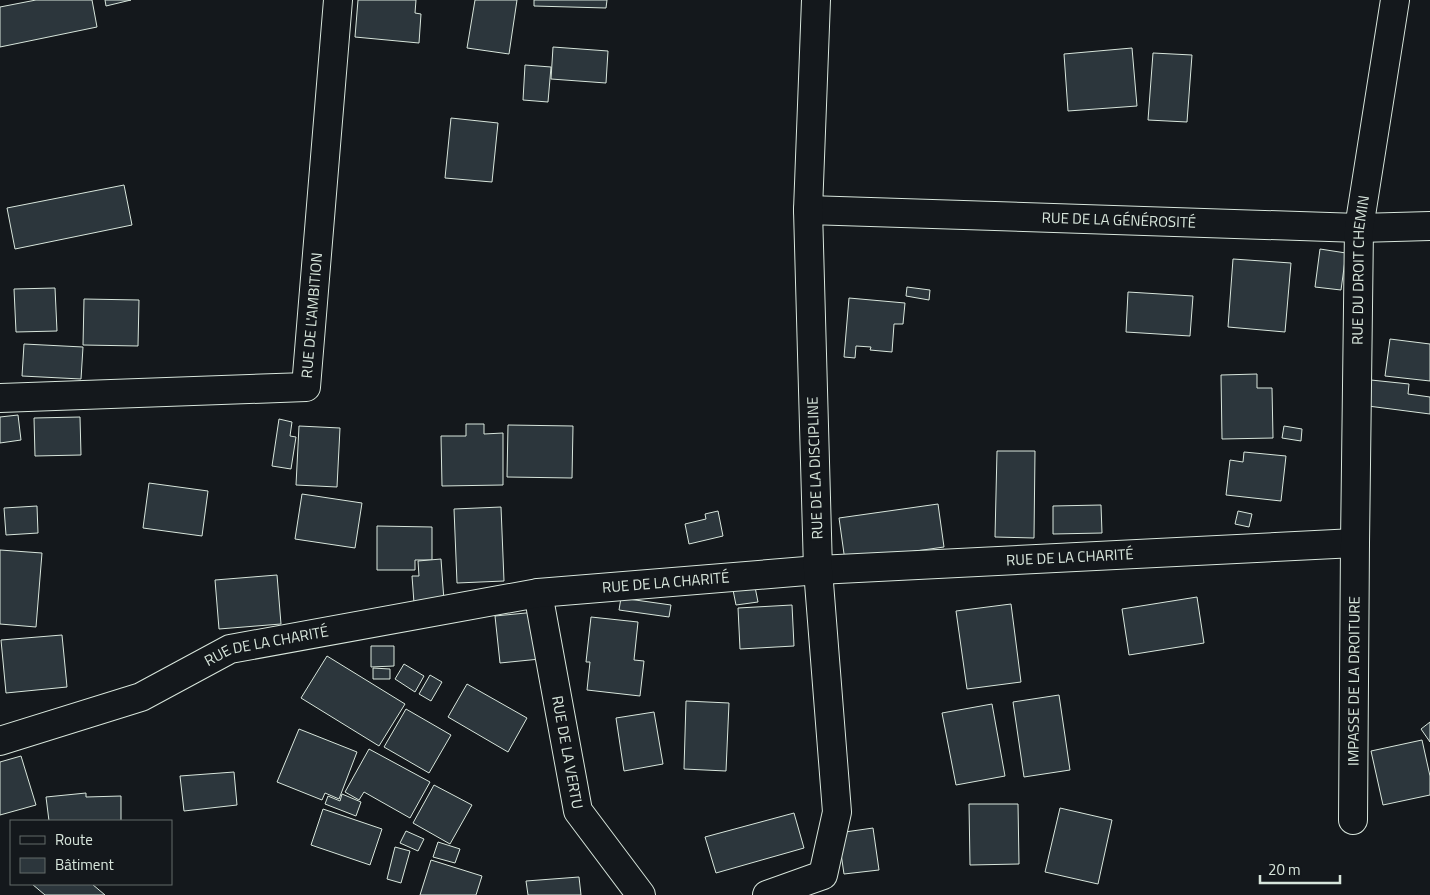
<svg xmlns="http://www.w3.org/2000/svg" width="1430" height="895" font-family="'Titillium Web',sans-serif">
<rect width="100%" height="100%" fill="#14181c"/>
<g fill="#2c363c" stroke="#d8e6dc">
<polygon points="36,0 92,0 97,27 0,47 0,7"/>
<polygon points="105,0 131,0 106,6"/>
<polygon points="358,0 416,0 415,13 421,14 419,43 355,37"/>
<polygon points="475,0 517,0 509,54 467,48"/>
<polygon points="534,0 607,0 606,8 534,6"/>
<polygon points="553,47 608,51 606,83 551,79"/>
<polygon points="1132,48 1137,106 1068,111 1064,54"/>
<polygon points="1153,53 1192,55 1187,122 1148,120"/>
<polygon points="525,65 551,67 548,102 523,100"/>
<polygon points="451,118 498,123 492,182 445,178"/>
<polygon points="124,185 132,225 15,249 7,208"/>
<polygon points="1320,249 1346,253 1341,290 1315,287"/>
<polygon points="1233,259 1291,263 1285,332 1228,327"/>
<polygon points="907,287 930,290 929,300 906,296"/>
<polygon points="55,288 57,331 16,332 14,289"/>
<polygon points="1128,292 1193,296 1190,336 1126,332"/>
<polygon points="849,298 905,303 903,324 894,324 892,352 870,350 871,347 856,346 855,358 844,357"/>
<polygon points="84,299 139,300 138,346 83,345"/>
<polygon points="1390,339 1430,344 1430,381 1385,376"/>
<polygon points="24,344 83,347 81,379 22,376"/>
<polygon points="1257,374 1257,388 1272,388 1273,438 1222,439 1221,375"/>
<polygon points="1371,380 1409,384 1408,394 1430,397 1430,414 1368,406"/>
<polygon points="18,415 21,440 0,443 0,417"/>
<polygon points="80,417 81,455 35,456 34,418"/>
<polygon points="279,419 292,422 290,436 296,437 291,469 272,466"/>
<polygon points="466,424 484,424 484,434 503,433 503,485 442,486 441,436 466,436"/>
<polygon points="508,425 573,426 572,478 507,477"/>
<polygon points="299,426 340,428 337,487 296,485"/>
<polygon points="1284,426 1302,429 1301,441 1282,438"/>
<polygon points="997,451 1035,451 1034,538 995,537"/>
<polygon points="1244,452 1286,456 1281,501 1226,495 1230,460 1243,462"/>
<polygon points="149,483 208,491 202,536 143,528"/>
<polygon points="302,494 362,503 355,548 295,539"/>
<polygon points="938,504 944,547 845,561 839,518"/>
<polygon points="1101,505 1102,533 1053,534 1053,506"/>
<polygon points="37,506 38,533 6,535 4,508"/>
<polygon points="501,507 504,581 457,583 454,509"/>
<polygon points="718,511 723,536 689,544 685,524 706,519 705,514"/>
<polygon points="1238,511 1252,514 1249,527 1235,524"/>
<polygon points="377,526 432,527 432,560 415,560 415,570 377,570"/>
<polygon points="0,550 42,553 36,627 0,624"/>
<polygon points="441,559 444,601 414,603 412,576 419,576 418,561"/>
<polygon points="277,575 281,624 219,629 215,580"/>
<polygon points="755,587 758,602 736,605 733,590"/>
<polygon points="1197,597 1204,643 1129,655 1122,609"/>
<polygon points="621,598 671,605 669,617 619,610"/>
<polygon points="1011,604 1021,682 967,689 956,611"/>
<polygon points="792,605 794,646 740,649 738,608"/>
<polygon points="536,612 540,659 500,663 495,616"/>
<polygon points="591,617 638,622 634,660 644,661 640,696 587,690 590,662 586,662"/>
<polygon points="62,635 67,687 6,693 1,640"/>
<polygon points="371,646 394,646 394,666 371,667"/>
<polygon points="327,656 405,704 379,746 301,698"/>
<polygon points="404,664 424,676 415,692 395,679"/>
<polygon points="373,668 390,669 390,679 373,679"/>
<polygon points="430,675 442,682 431,701 419,694"/>
<polygon points="467,684 527,718 508,752 448,717"/>
<polygon points="1059,695 1070,770 1024,777 1013,702"/>
<polygon points="686,701 729,703 726,771 684,769"/>
<polygon points="992,704 1005,776 956,785 942,713"/>
<polygon points="406,709 451,735 429,773 384,747"/>
<polygon points="654,712 663,764 624,771 616,718"/>
<polygon points="1430,722 1430,742 1421,729"/>
<polygon points="299,729 357,752 339,799 325,793 322,800 277,782"/>
<polygon points="1422,740 1430,776 1430,795 1383,805 1371,751"/>
<polygon points="369,749 430,782 410,818 364,792 359,800 345,792"/>
<polygon points="21,756 36,805 0,815 0,762"/>
<polygon points="234,772 237,805 184,811 180,776"/>
<polygon points="434,785 472,805 450,844 413,823"/>
<polygon points="86,793 86,797 121,796 121,821 49,821 46,797"/>
<polygon points="342,794 361,802 356,816 325,804 328,796 340,801"/>
<polygon points="969,804 1018,804 1019,864 970,865"/>
<polygon points="1060,808 1112,820 1098,884 1045,872"/>
<polygon points="323,809 382,829 370,865 311,845"/>
<polygon points="794,813 804,848 716,873 705,837"/>
<polygon points="873,828 879,870 844,874 838,833"/>
<polygon points="406,831 424,839 418,851 400,843"/>
<polygon points="438,842 460,849 455,863 433,857"/>
<polygon points="395,847 410,851 401,883 387,879"/>
<polygon points="431,860 482,876 476,895 420,895"/>
<polygon points="579,877 581,895 528,895 526,881"/>
<polygon points="32,884 92,884 105,895 45,895"/>
</g>
<g fill="none" stroke-linecap="round" stroke-linejoin="round">
<g stroke="#d8e6dc" stroke-width="30">
<g id="minor">
<path id="s1" d="M808,210L1359,228L1430,226"/>
<path id="s2" d="M0,398L306,387L338,0"/>
<path id="s3" d="M538,593L578,811L641,895"/>
<path id="s4" d="M0,741L141,697L230,649L538,593L818,570L1355,543"/>
<path id="s5" d="M1353,820L1355,543L1359,228L1395,0"/>
<polyline points="767,895 823,875 837,812 818,570 808,210 816,0"/>
</g>
</g>
<use href="#minor" stroke="#14181c" stroke-width="28"/>
</g>
<g text-anchor="middle" stroke-width="4" stroke-linejoin="round" paint-order="stroke">
<g font-size="15" fill="#d8e6dc" stroke="#14181c">
<text dy="5" stroke="none"><textPath href="#s1" startOffset="311">RUE DE LA GÉNÉROSITÉ</textPath></text>
<text dy="5" stroke="none"><textPath href="#s5" startOffset="550">RUE DU DROIT CHEMIN</textPath></text>
<text dy="5" stroke="none"><textPath href="#s2" startOffset="378">RUE DE L'AMBITION</textPath></text>
<text transform="translate(815 468) rotate(-92)" y="5">RUE DE LA DISCIPLINE</text>
<text dy="5" stroke="none"><textPath href="#s4" startOffset="1095">RUE DE LA CHARITÉ</textPath></text>
<text dy="5" stroke="none"><textPath href="#s4" startOffset="690">RUE DE LA CHARITÉ</textPath></text>
<text dy="5" stroke="none"><textPath href="#s4" startOffset="285">RUE DE LA CHARITÉ</textPath></text>
<text dy="5" stroke="none"><textPath href="#s5" startOffset="139">IMPASSE DE LA DROITURE</textPath></text>
<text dy="5" stroke="none"><textPath href="#s3" startOffset="162">RUE DE LA VERTU</textPath></text>
</g>
</g>
<rect x="10" y="820" width="162" height="65" fill="#14181c" stroke="#626a69"/>
<rect x="20" y="836" width="25" height="8" fill="#14181c" stroke="#626a69"/>
<text x="55" y="845" font-size="15" fill="#d8e6dc">Route</text>
<rect x="20" y="858" width="25" height="15" fill="#2c363c" stroke="#626a69"/>
<text x="55" y="870" font-size="15" fill="#d8e6dc">Bâtiment</text>
<path d="M1260 875v8h80v-8" fill="none" stroke="#d8e6dc" stroke-width="2.5"/>
<text x="1268" y="875" font-size="15" fill="#d8e6dc" stroke="#14181c" stroke-width="4" paint-order="stroke">20 m</text>
</svg>
